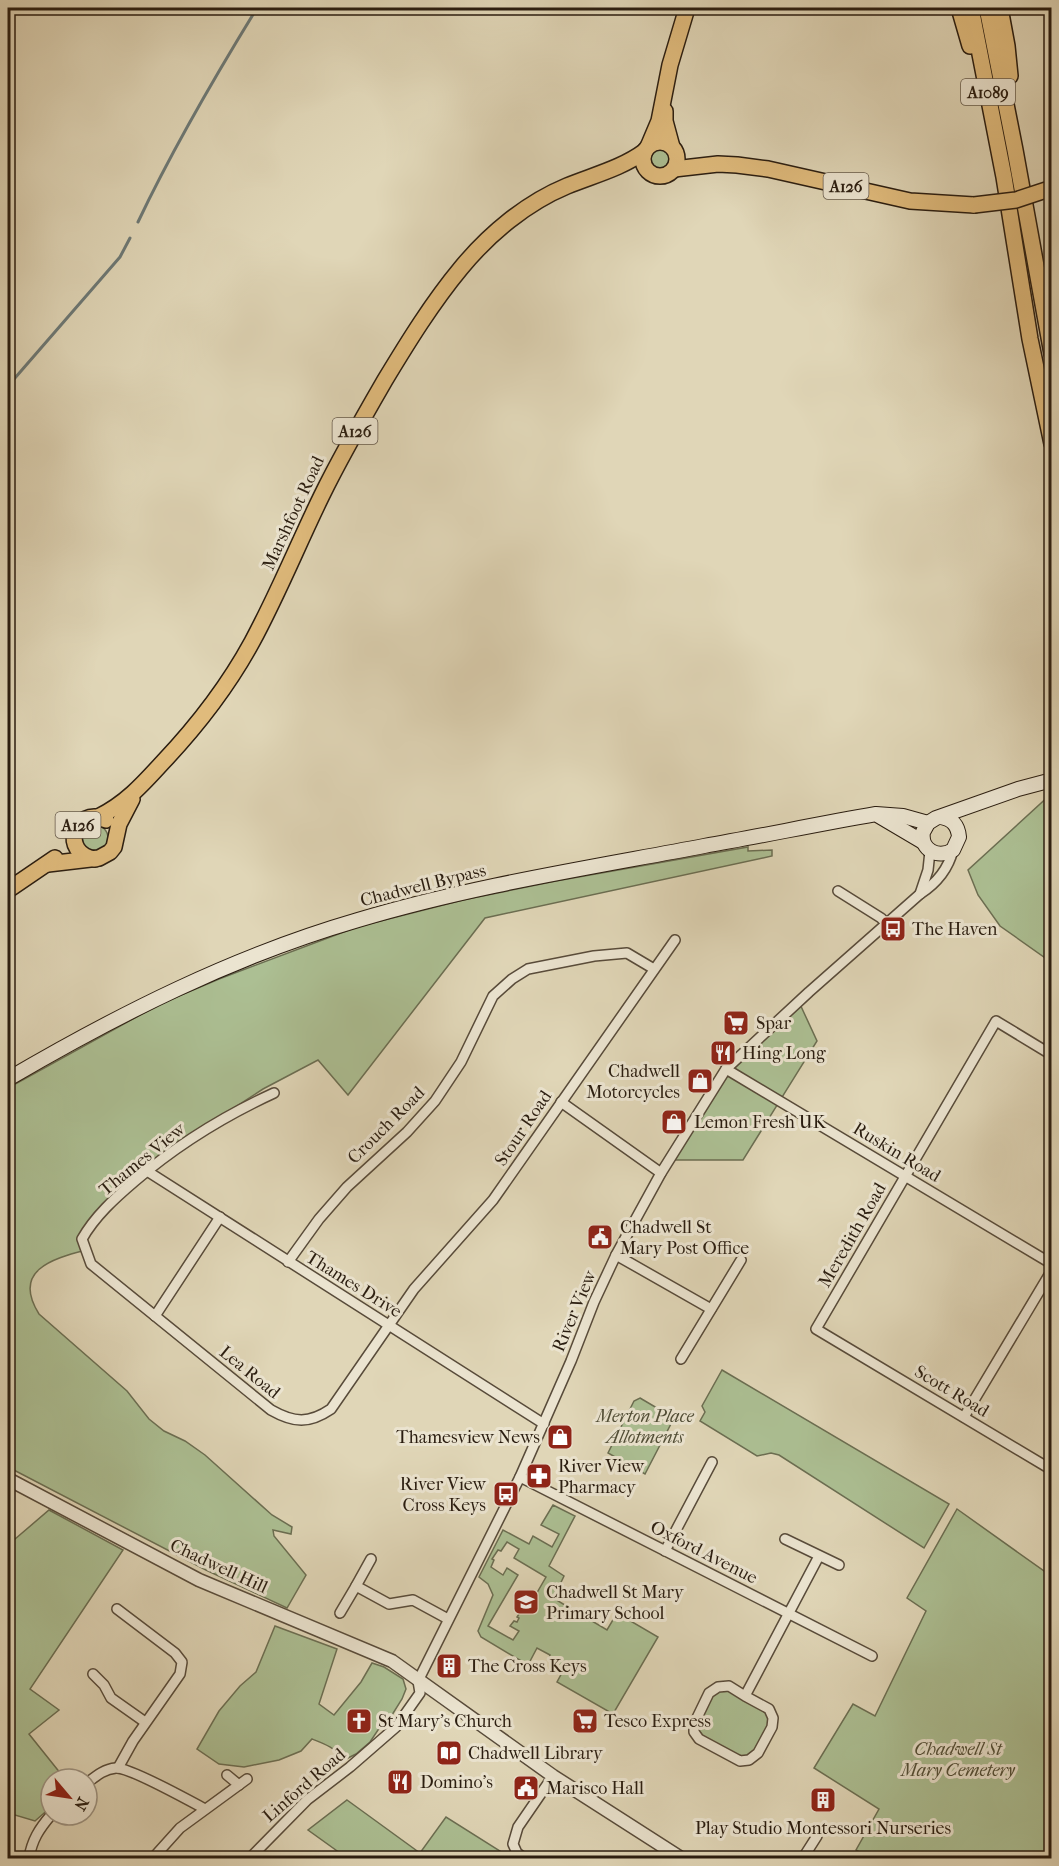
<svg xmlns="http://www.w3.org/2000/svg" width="1059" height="1866" font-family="'IM FELL French Canon',serif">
<rect width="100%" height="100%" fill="#e0d6b7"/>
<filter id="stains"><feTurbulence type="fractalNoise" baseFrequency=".00333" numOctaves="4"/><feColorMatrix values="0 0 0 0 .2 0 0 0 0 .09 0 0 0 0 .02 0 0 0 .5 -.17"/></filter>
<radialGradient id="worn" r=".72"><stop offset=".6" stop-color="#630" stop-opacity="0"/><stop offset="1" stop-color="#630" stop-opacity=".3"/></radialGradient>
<g fill="#acbf93" stroke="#6b6e52" stroke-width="1.5" fill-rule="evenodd">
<circle cx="660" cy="159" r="9"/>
<polygon points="1051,794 1051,962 1000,926 978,895 968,870"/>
<circle cx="95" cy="838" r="13"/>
<path d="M748,847V851L772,850V856L485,918L348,1095L318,1060L263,1089L209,1124L147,1171L82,1238L86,1250C51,1259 12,1271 39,1314L127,1391L149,1419L164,1431L185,1441L205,1455L272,1515L292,1527L291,1534L273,1530L274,1536L306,1575L287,1608L206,1570L8,1467V1088L160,1004L219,979L357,927L463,900L556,881Z"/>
<polygon points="799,1002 817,1041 743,1160 670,1160 726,1069"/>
<polygon points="722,1370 949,1504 924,1548 779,1455 771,1453 757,1456 700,1421 705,1412 702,1406"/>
<polygon points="640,1398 674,1418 645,1474 608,1453 634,1401"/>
<path d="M553,1505L575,1516L549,1566L564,1576L555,1595L558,1601L607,1630L617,1613L658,1637L613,1714L557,1682L564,1669L549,1659L550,1655L537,1648L528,1665L481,1637L478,1631L493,1595L488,1584L479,1577L503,1530L529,1544L533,1536L552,1547L559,1534L541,1525ZM507,1542L519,1549L514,1558L546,1577L531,1603L528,1601L517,1617L519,1618L517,1622L514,1621L510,1626L519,1631L513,1640L488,1626L518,1575L507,1568L503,1575L491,1567L494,1560L492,1559L498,1550L501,1551Z"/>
<polygon points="957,1509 1051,1576 1051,1858 869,1858 856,1850 879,1809 814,1768 853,1704 875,1716 926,1611 907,1598"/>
<polygon points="49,1510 123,1550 30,1689 59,1710 29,1734 65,1779 51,1779 51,1807 35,1821 8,1813 8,1545"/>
<path d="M275,1626L337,1649L319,1704L334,1715L361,1682L372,1663L384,1667L403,1679L406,1689L402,1699L392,1715L382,1724L370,1742L356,1754L344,1760C336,1748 325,1744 312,1739L301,1751L279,1760L244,1767L219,1764L197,1749L219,1711L240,1686L256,1672Z"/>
<polygon points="718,1687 745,1696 773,1718 758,1753 740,1761 694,1732 709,1693"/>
<polygon points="347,1800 420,1853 446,1817 511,1858 358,1858 355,1856 353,1858 347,1858 308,1830"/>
</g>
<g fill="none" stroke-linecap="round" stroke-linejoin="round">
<g stroke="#6d7976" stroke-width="3">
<path d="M138,222C173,148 214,78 257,8"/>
<polyline points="8,386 120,257 130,238"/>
</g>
<g stroke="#584b3a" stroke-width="12">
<g id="minor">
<polyline points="838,891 881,918 887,924"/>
<polyline points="920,894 928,870 930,851"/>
<polyline points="1052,1055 996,1021 816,1329 1052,1470"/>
<polyline points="726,1069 1052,1264"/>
<path d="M274,1093C224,1116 177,1145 135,1181C115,1198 95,1216 82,1239L91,1264L271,1410C294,1423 309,1424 331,1409L414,1289L493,1200L675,940"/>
<polyline points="561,1102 661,1173"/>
<polyline points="147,1171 544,1424"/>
<polyline points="616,1255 711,1309"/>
<polyline points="288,1262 319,1219 347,1187 407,1132 435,1101 461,1062 493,996 512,979 528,969 594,956 627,953 654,969"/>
<polyline points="155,1316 220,1217"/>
<polyline points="681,1359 741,1260"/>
<polyline points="964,1417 1052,1270"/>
<polyline points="520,1477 872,1656"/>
<polyline points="785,1539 839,1565"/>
<polyline points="665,1551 712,1462"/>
<polyline points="356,1586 371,1559"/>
<polyline points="117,1609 175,1653 182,1662 180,1674 133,1741 118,1768"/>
<polyline points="340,1613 356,1586 389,1604 413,1600 448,1619"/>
<polyline points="93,1674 104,1685 111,1698 145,1722"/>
<polyline points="745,1696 729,1686 718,1687 709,1693 694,1724 694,1732 699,1739 740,1761 749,1760 758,1753 772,1727 773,1718 769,1709 745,1696 819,1556"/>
<polyline points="227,1775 239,1785"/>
<path d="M87,1783C96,1776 104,1769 116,1768C129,1767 190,1801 205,1809"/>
<path d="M29,1858C32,1840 39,1829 51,1815"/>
<polyline points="153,1858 180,1828 247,1779"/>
<path d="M250,1858L307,1800L350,1767L396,1727L420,1693L418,1681L520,1477L571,1361L594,1302L616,1255L661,1173L726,1069L809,992L920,894C937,883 948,870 953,850"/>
<polyline points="524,1858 517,1853 513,1844 518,1827 553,1776"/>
<polyline points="803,1858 817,1836"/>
</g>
</g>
<g stroke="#584b3a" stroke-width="15">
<polyline id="tertiary" points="8,1479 199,1580 392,1661 553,1776 681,1858"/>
</g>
<g stroke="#2a1d10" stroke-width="16">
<g id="secondary">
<polyline points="879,816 923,842"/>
<path d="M941,817C952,819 958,825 959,837L953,850C938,859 920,850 923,832L928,823L936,818L1018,789L1052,780"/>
<path d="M8,1079C119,1014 234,956 358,920C471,886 588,868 704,846C761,836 818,824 876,814L903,816L928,823"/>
</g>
</g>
<g stroke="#2a1d10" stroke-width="18">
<g id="primary">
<circle cx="660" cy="159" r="17"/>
<polyline points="674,169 718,164 737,165 768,169 910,201 974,205"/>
<path d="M98,817C125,804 143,784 163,762C197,726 228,686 252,642C278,594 298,544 322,495C341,456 363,418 385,380C408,342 432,303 461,268C489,234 526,203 567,186C594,175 622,168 645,151"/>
<path d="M95,859C60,854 73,805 106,820"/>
<polyline points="48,864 99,858 110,852 114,847 119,824 132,799"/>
<polyline points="8,890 55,858"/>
</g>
</g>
<g stroke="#2a1d10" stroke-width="18">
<g id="trunk">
<polyline points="959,8 970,46"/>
<polyline points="971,8 1004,177 1030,339 1052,444"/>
<polyline points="987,8 1015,150 1052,354"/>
<polyline points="1000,8 1007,46 1010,76"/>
<polyline points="665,111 665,121 672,147"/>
<polyline points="648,147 659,121 670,65 687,8"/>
</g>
</g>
<use href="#minor" stroke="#ebe4d0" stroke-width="9"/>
<use href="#tertiary" stroke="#ebe4d0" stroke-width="12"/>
<use href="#secondary" stroke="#ebe4d0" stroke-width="14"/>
<use href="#primary" stroke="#e0bb7c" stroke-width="15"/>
<use href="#trunk" stroke="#e0bb7c" stroke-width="15"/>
<g stroke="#2a1d10" stroke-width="18" stroke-linecap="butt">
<polyline id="primary-bridge" points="974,205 1016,200 1052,188"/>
</g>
<use href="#primary-bridge" stroke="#e0bb7c" stroke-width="15"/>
</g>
<defs>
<g id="bus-square" transform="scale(1.35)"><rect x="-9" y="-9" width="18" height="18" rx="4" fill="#8f2418" stroke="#ebe4d0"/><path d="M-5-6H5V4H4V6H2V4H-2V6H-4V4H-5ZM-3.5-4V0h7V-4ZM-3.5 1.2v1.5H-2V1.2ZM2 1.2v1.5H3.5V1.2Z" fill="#fff"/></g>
<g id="supermarket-square" transform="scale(1.35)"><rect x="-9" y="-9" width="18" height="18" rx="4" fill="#8f2418" stroke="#ebe4d0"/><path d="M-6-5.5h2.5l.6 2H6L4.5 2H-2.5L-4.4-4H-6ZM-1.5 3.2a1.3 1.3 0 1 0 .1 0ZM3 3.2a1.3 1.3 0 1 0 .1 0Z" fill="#fff"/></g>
<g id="restaurant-square" transform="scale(1.35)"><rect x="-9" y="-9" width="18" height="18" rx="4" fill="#8f2418" stroke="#ebe4d0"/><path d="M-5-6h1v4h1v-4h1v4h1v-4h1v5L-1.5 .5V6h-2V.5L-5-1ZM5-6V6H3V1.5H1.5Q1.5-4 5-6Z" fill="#fff"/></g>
<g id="shop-square" transform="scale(1.35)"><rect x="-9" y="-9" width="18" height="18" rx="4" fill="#8f2418" stroke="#ebe4d0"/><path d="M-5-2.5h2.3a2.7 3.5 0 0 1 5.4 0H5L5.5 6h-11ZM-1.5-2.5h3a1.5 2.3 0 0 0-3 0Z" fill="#fff"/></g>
<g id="civic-square" transform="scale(1.35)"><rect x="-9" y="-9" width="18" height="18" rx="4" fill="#8f2418" stroke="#ebe4d0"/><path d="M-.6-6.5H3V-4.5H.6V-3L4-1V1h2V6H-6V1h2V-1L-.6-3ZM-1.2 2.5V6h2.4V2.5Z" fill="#fff"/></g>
<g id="pharmacy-square" transform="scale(1.35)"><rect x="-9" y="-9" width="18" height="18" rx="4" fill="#8f2418" stroke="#ebe4d0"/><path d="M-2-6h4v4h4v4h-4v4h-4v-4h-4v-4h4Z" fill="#fff"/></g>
<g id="school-square" transform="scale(1.35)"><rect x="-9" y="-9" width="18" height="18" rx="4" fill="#8f2418" stroke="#ebe4d0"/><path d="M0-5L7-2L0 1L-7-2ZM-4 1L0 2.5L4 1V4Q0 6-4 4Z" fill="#fff"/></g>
<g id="building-square" transform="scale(1.35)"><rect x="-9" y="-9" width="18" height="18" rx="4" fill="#8f2418" stroke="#ebe4d0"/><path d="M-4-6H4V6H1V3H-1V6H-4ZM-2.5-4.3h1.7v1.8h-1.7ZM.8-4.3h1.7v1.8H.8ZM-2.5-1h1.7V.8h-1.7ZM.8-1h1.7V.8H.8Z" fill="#fff"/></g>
<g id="church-square" transform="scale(1.35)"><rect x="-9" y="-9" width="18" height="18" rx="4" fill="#8f2418" stroke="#ebe4d0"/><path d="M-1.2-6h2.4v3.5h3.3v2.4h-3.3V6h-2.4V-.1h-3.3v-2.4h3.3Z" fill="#fff"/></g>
<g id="library-square" transform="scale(1.35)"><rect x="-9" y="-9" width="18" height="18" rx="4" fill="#8f2418" stroke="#ebe4d0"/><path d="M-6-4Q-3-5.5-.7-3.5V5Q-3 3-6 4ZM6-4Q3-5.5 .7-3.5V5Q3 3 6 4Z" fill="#fff"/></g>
</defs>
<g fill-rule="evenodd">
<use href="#bus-square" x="893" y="929"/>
<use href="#supermarket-square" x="736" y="1023"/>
<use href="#restaurant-square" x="723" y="1053"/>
<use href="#shop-square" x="700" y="1081"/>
<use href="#shop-square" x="674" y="1122"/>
<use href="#civic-square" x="600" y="1237"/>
<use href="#shop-square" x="560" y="1437"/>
<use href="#pharmacy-square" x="539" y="1476"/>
<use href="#bus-square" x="506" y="1494"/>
<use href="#school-square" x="526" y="1602"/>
<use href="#building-square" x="449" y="1666"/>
<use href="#church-square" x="359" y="1721"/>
<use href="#supermarket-square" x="585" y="1721"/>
<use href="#library-square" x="449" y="1753"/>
<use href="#restaurant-square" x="400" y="1782"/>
<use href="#civic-square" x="526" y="1788"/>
<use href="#building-square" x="823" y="1800"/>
</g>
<g text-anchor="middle" stroke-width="6" stroke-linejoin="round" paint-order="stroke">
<g fill="#ebe4d0" stroke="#64594a" stroke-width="1.5">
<rect x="961" y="79" width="54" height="26" rx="4.5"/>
<rect x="823.5" y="173" width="45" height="26" rx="4.5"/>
<rect x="332.5" y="418" width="45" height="26" rx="4.5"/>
<rect x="55.5" y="812" width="45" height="26" rx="4.5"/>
</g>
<g font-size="16" font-weight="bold" fill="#2a1d10">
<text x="988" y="98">A1089</text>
<text x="846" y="192">A126</text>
<text x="355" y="437">A126</text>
<text x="78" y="831">A126</text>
</g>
<g font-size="18" fill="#2a1d10" stroke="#ebe4d0">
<text transform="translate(293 513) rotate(-65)" y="6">Marshfoot Road</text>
<text transform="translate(423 885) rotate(-14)" y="6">Chadwell Bypass</text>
<text transform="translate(386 1125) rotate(-45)" y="6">Crouch Road</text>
<text transform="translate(523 1128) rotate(-56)" y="6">Stour Road</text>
<text transform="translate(897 1152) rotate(31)" y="6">Ruskin Road</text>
<text transform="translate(142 1159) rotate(-39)" y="6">Thames View</text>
<text transform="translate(852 1235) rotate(-60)" y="6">Meredith Road</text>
<text transform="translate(354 1284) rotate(32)" y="6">Thames Drive</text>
<text transform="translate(574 1311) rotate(-67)" y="6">River View</text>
<text transform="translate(250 1372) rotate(39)" y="6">Lea Road</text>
<text transform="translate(952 1391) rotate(31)" y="6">Scott Road</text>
<text transform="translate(704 1552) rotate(27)" y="6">Oxford Avenue</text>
<text transform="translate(219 1566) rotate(25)" y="6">Chadwell Hill</text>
<text transform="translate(304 1785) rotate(-41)" y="6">Linford Road</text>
</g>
<g font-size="18" fill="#2a1d10" stroke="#ebe4d0" text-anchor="start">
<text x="912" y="935">The Haven</text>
<text x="756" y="1029">Spar</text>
<text x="742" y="1059">Hing Long</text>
<text x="680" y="1077" text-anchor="end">Chadwell<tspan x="680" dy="21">Motorcycles</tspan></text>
<text x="694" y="1128">Lemon Fresh UK</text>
<text x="620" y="1233">Chadwell St<tspan x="620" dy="21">Mary Post Office</tspan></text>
<text x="540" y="1443" text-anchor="end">Thamesview News</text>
<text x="558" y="1472">River View<tspan x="558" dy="21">Pharmacy</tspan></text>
<text x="486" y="1490" text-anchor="end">River View<tspan x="486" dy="21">Cross Keys</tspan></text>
<text x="546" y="1598">Chadwell St Mary<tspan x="546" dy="21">Primary School</tspan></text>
<text x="468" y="1672">The Cross Keys</text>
<text x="378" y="1727">St Mary's Church</text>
<text x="604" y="1727">Tesco Express</text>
<text x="468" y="1759">Chadwell Library</text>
<text x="420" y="1788">Domino's</text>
<text x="546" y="1794">Marisco Hall</text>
<text x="823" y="1834" text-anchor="middle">Play Studio Montessori Nurseries</text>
</g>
<g font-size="18" font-style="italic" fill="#514e37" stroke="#ebe4d0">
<text x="645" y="1422">Merton Place<tspan x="645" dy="21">Allotments</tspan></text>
<text x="958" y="1755">Chadwell St<tspan x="958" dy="21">Mary Cemetery</tspan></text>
</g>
</g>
<rect width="1059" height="1866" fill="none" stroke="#e0d6b7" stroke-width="30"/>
<rect x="9" y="9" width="1041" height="1848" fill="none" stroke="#2a1d10" stroke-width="3"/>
<rect x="15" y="15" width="1029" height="1836" fill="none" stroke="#2a1d10" stroke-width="1.5"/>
<g transform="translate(69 1797) rotate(119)"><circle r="28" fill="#ebe4d0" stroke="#9e9483" stroke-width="1.5"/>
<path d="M0-4.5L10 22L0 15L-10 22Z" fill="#8f2418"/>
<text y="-9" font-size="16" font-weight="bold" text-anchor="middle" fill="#2a1d10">N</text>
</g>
<rect width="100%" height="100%" filter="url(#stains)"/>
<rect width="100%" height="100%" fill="url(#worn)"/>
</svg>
